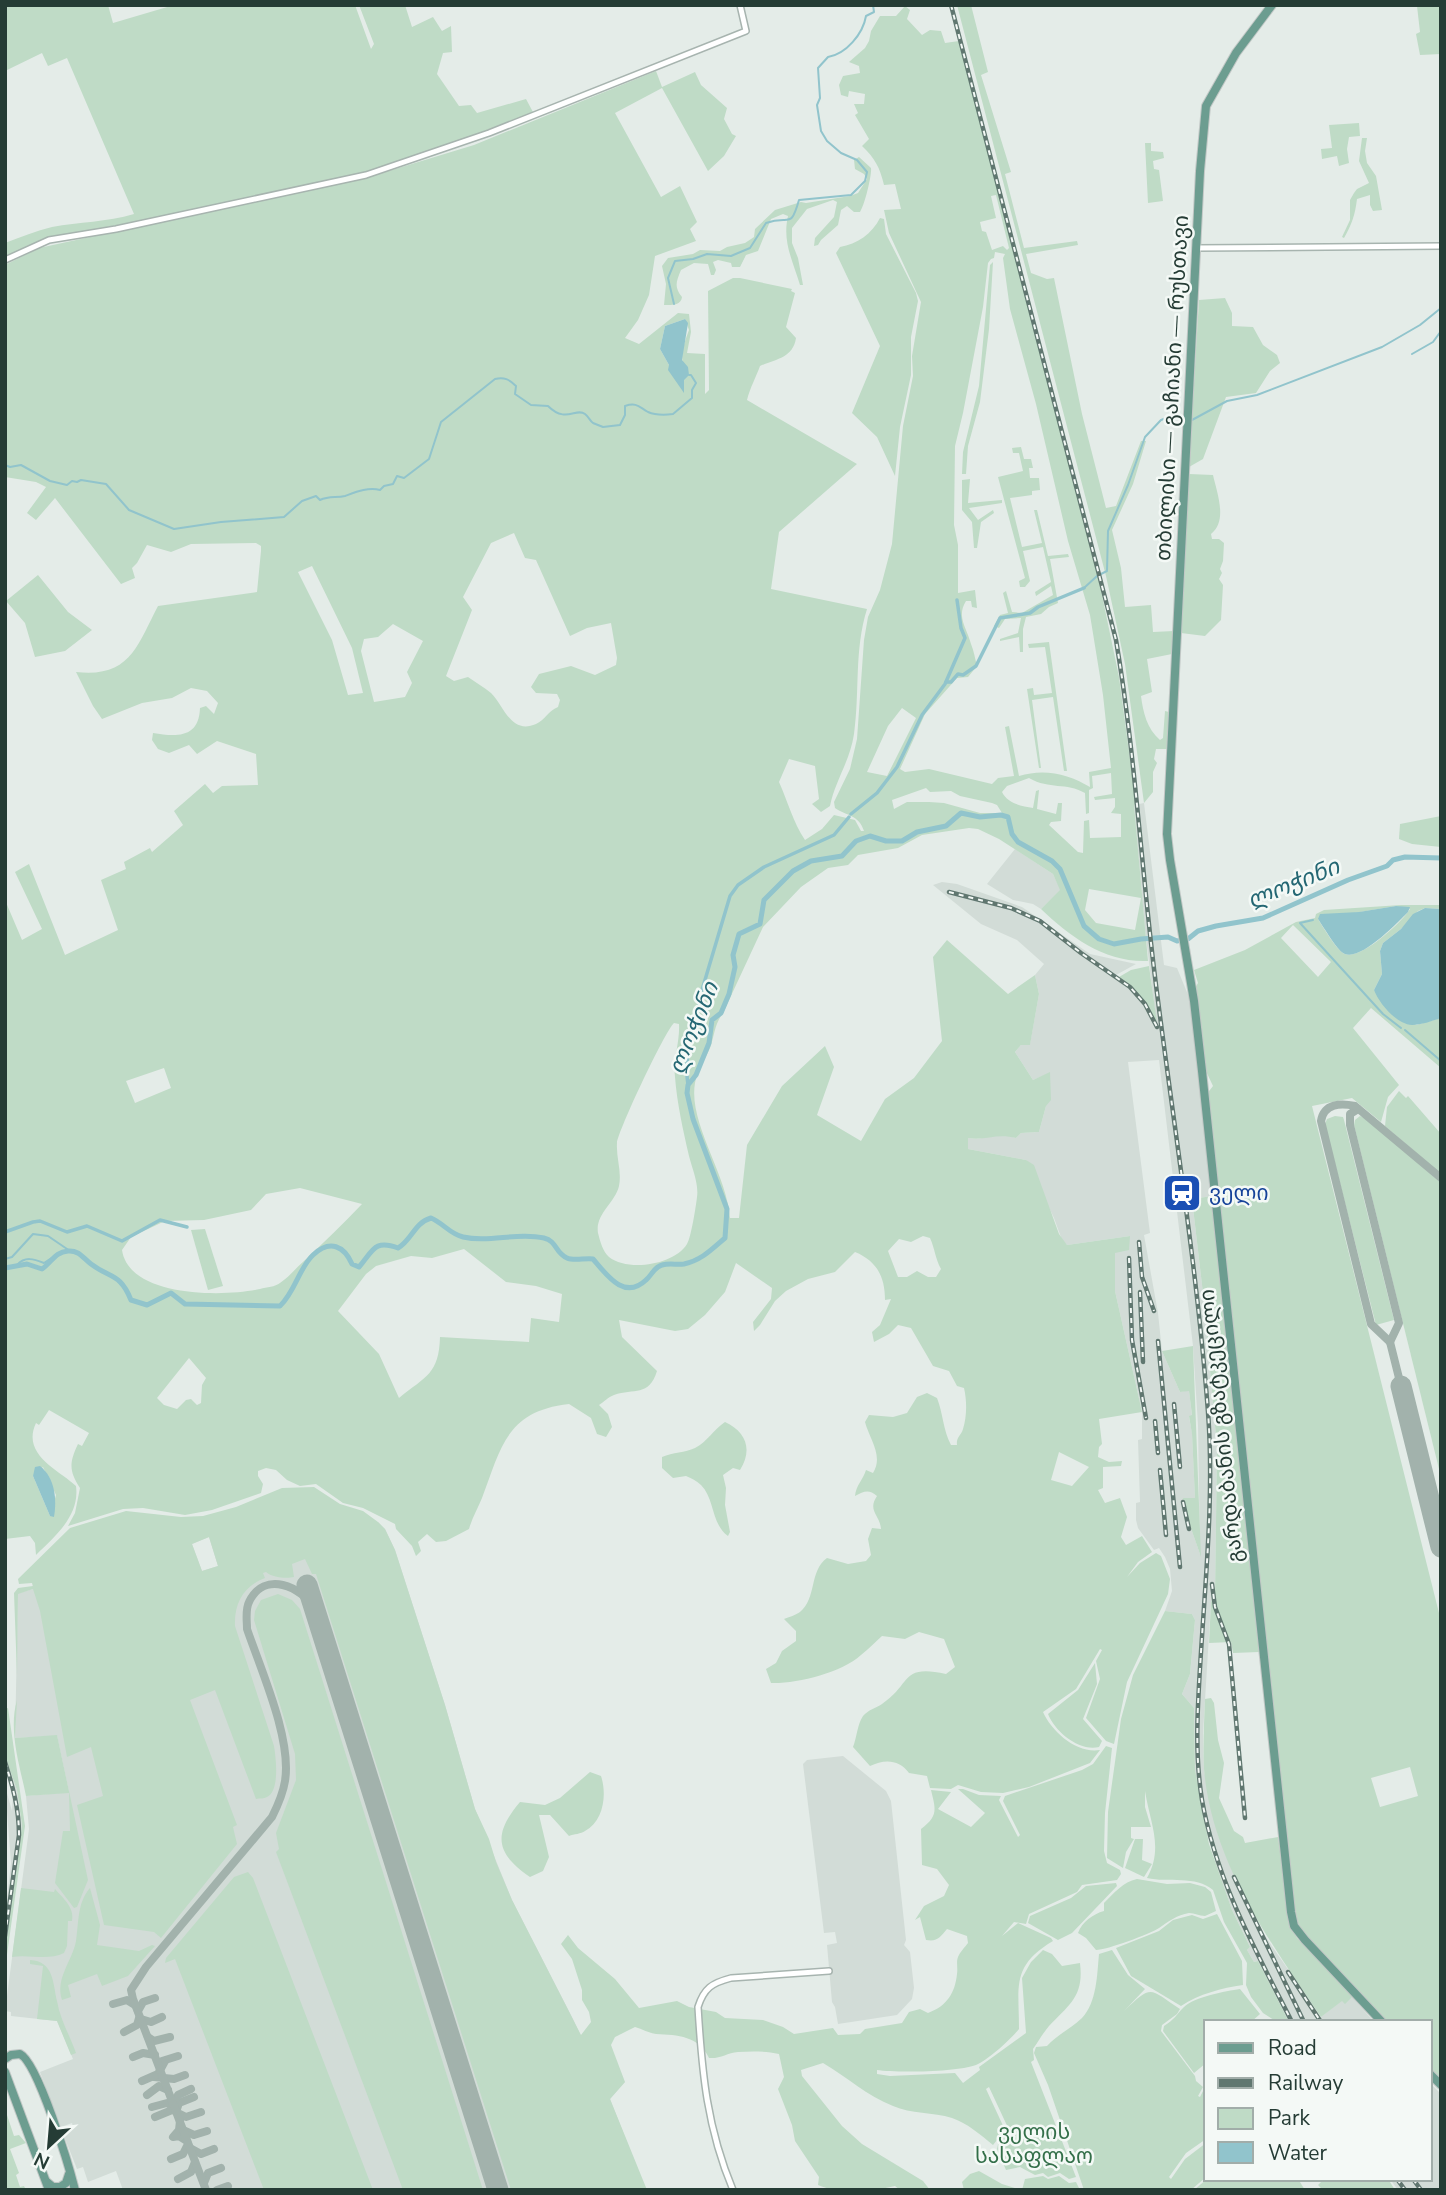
<svg xmlns="http://www.w3.org/2000/svg" width="1446" height="2195" font-family="'Nunito Sans','Noto Sans Georgian',sans-serif">
<rect width="100%" height="100%" fill="#e4ece8"/>
<g fill="#d2dcd7" fill-rule="evenodd">
<path d="M1144,803L1164,965L1177,968L1191,1002L1212,1196L1192,1199L1204,1302L1217,1448L1215,1595L1211,1602L1203,1733L1204,1770L1210,1802L1218,1835L1249,1907L1263,1933L1321,2017L1342,2000L1352,1997L1374,2022H1289L1258,1961L1254,1962L1247,1950L1250,1947L1232,1910L1216,1865L1200,1802L1195,1770L1194,1708L1182,1694L1190,1674L1195,1620L1192,1614L1165,1611L1172,1591L1170,1569L1165,1557L1159,1548L1154,1550L1138,1528L1136,1520V1503L1140,1502L1138,1440L1142,1439V1412L1115,1291V1253L1130,1236L1067,1245L1062,1240L1054,1218L1026,1160L968,1149V1138L977,1139L1001,1134L1016,1138L1021,1133L1039,1132L1046,1106L1050,1073L1033,1080L1015,1052L1021,1045L1030,1044L1039,994L1035,975L1044,964L1017,940L981,924L933,885L942,882L957,884L1022,907L1090,954L1136,964L1116,975L1145,1002L1156,1020L1145,929L1134,805ZM1159,1060L1193,1346L1198,1425L1200,1554L1185,1511L1183,1498H1195L1192,1433L1189,1417L1192,1416L1189,1390L1180,1392L1162,1351L1158,1313L1144,1235L1150,1233L1128,1062Z"/>
<polygon points="1015,849 1053,874 1061,890 1041,909 1033,904 1013,900 987,884"/>
<path d="M378,1522L385,1529L395,1550L445,1705L475,1809L512,1900L573,2019L589,2054L625,2082L610,2099L646,2190H123L116,2171L88,2182L83,2167L77,2169L62,2131L73,2127L72,2123L61,2127L40,2072L73,2059L57,2021L11,2016V2012L5,2011L29,1829L26,1796L69,1792L57,1736L15,1738L18,1593L33,1589L32,1580L214,1525ZM209,1537L218,1566L202,1571L192,1544Z"/>
<polygon points="5,1756 17,1790 22,1825 5,1951 5,1917 11,1863 5,1786 12,1811 13,1794 5,1769"/>
<polygon points="843,1756 886,1791 891,1801 906,1940 904,1945 910,1952 914,1988 912,1999 897,2015 838,2024 835,2007 832,2002 827,1945 837,1943 835,1932 824,1933 803,1764 807,1760"/>
<polygon points="1430,2083 1441,2094 1441,2190 1398,2190 1390,2179 1430,2179"/>
</g>
<g fill="#bfdbc6" fill-rule="evenodd">
<path d="M5,5H108L113,23L174,5H355L371,49L374,44L359,5H405L412,27L433,17L442,31L451,26L452,52L443,53L437,74L459,106L471,105L477,113L526,99L534,114L463,140L352,176L151,219L46,238L5,258V243C21,237 36,231 52,227C79,222 107,222 134,214L67,58L48,66L42,53L5,71Z"/>
<path d="M957,5H971L988,72L981,75L1011,172L1005,174L1024,248L1077,241L1078,245L1026,254L1031,273L1047,279L1054,278L1082,414L1106,508L1116,506L1141,441H1146L1133,484L1112,530L1121,568L1125,607L1151,605L1153,632L1174,631L1172,654L1147,659L1152,692L1141,696C1143,712 1147,729 1160,740L1163,738L1165,711L1169,712L1167,749H1156L1154,759L1157,763L1153,772V792L1144,803L1125,664L1106,576Z"/>
<polygon points="1440,5 1441,54 1420,55 1416,34 1420,32 1417,6"/>
<path d="M905,6L910,10L907,19L922,35L930,30L941,31L945,43L959,41L1097,571L1119,677L1136,804L1134,805L1148,961C1106,963 1070,937 1041,909L1060,890L1053,874L999,839L978,829L969,828L922,835L898,848L858,855L848,865L828,868L801,887L763,927L723,1013C714,1025 715,1034 710,1048C705,1059 697,1071 695,1083C688,1123 727,1174 730,1218H739L747,1145L782,1086L825,1046L834,1067L817,1115L861,1141L885,1099L914,1078L942,1041L933,957L947,940L1008,994L1035,975L1039,994L1030,1045H1021L1015,1052L1033,1080L1050,1072L1051,1100L1046,1106L1039,1132L1021,1133L1016,1138C996,1133 986,1141 968,1138V1149L1026,1160L1034,1165L1059,1234L1067,1245L1130,1236L1129,1250L1115,1253V1291L1142,1412L1099,1419L1102,1444L1099,1447L1098,1457L1109,1462L1122,1461L1121,1466L1103,1467V1488L1098,1490L1105,1503L1120,1498L1127,1517L1121,1537L1126,1545L1142,1536L1152,1552L1138,1562L1127,1577L1140,1563L1156,1553L1161,1556L1170,1579L1168,1594L1127,1682L1114,1744L1106,1741L1086,1718L1100,1679L1096,1661L1102,1650L1100,1649L1076,1689L1043,1712C1052,1732 1077,1754 1100,1750L1090,1763L1029,1787L1003,1793L981,1792L958,1785L951,1789L930,1788L927,1776L909,1773C899,1759 884,1759 870,1766L853,1747C857,1737 857,1725 863,1716C868,1710 876,1708 882,1704C912,1684 900,1664 946,1674L955,1667L944,1639L919,1632L905,1639L882,1636C875,1642 869,1649 861,1655C841,1673 796,1684 771,1683L766,1669L776,1663L782,1651L796,1641V1631L784,1619C789,1617 796,1615 800,1612C817,1598 809,1571 827,1558L848,1564L866,1561L871,1555L868,1539L872,1528L881,1529C880,1515 867,1511 877,1496C869,1489 864,1491 855,1496C856,1485 863,1480 866,1470L873,1473C884,1456 869,1438 865,1422L869,1415L893,1417L907,1413L917,1397L927,1393L937,1398C943,1413 943,1430 951,1445H957C956,1437 961,1436 963,1429C967,1416 967,1401 964,1388L957,1386L949,1371L933,1366L911,1328L898,1325L889,1334L874,1342L872,1332L880,1325L891,1299L885,1300C885,1277 877,1261 855,1252L835,1272L808,1279L786,1291L775,1301L760,1325L754,1331L753,1322L771,1299L772,1288L736,1263L725,1292L705,1315L688,1329L675,1331L619,1320L622,1337L657,1371C649,1397 634,1388 614,1395C608,1397 604,1402 599,1405L608,1414L612,1427L606,1437L597,1434L591,1418L569,1404C506,1411 501,1448 482,1498C478,1508 472,1518 469,1529L446,1541L436,1542L427,1534L418,1542L421,1551L416,1556L412,1546L396,1529L395,1524L363,1508L343,1503L316,1484L300,1486L287,1480L276,1470L266,1468L258,1471V1476L263,1484L261,1493L212,1510L185,1515L143,1508L123,1509L68,1526L75,1513L80,1488C69,1471 69,1463 78,1444L82,1446L89,1433L49,1410L39,1425L36,1423C21,1455 59,1470 76,1486C80,1516 55,1536 36,1555L35,1543L30,1536L5,1539V900L22,940L42,929L15,872L29,864L65,955L118,930L101,880L126,869L124,862L150,848L152,852L183,825L174,811L205,784L213,793L222,786L258,785L256,754L217,741L197,754L189,745L169,753L158,749L152,740L153,733C177,737 199,738 200,708L206,706L214,714L218,703L207,691L191,688L172,698L142,703L102,719L93,706L76,672C130,678 137,646 158,606L257,592L261,551V546L256,543L191,544L171,552L147,545L137,563L132,568L135,578L121,584L55,498L36,520L27,513L46,487L36,482L5,477V265L39,248L369,177L474,145L656,71L662,87L695,72L701,85L727,108L724,119L732,134L736,136L724,156L708,171L662,88L615,113L661,197L680,186L697,222L690,229L696,241L655,256L649,295L638,320L625,338L639,344L678,313L689,314L691,332L687,353L705,354V394L709,390L708,291L733,278H740L792,289L791,291L795,293L786,327L796,338C793,358 776,359 760,366C756,377 750,388 747,400L857,464L779,532L771,589L867,609C854,650 860,692 854,734C850,761 835,781 830,806L821,812L812,804L819,799L815,766L789,759L779,782C788,802 793,822 805,840L822,829L834,815L855,820L861,831H864C859,815 847,816 835,808L834,802L850,769L857,739L864,640L868,617L880,590L892,544L903,426L913,376L912,356L921,302L889,233L884,210L901,209L895,184L884,185C880,168 875,158 862,146L869,139L855,115L858,113L854,104H864L865,94L849,91L848,97L841,95L839,85L843,76L860,73L859,66L849,62L865,48L869,41L871,31L880,16H896ZM996,195L1009,248L1007,250L1003,246L992,250L986,232L982,231L980,222L996,218L991,196ZM995,252L1005,254L1003,258L1010,309L1036,404L1068,541L1090,615L1103,695L1111,768L1089,772L1090,787C1069,774 1044,768 1019,776L1009,726L1005,727L1014,776L998,778L992,784L929,769L905,772L900,769L925,714L957,678L968,677L977,666C975,659 974,651 971,644C967,628 956,617 966,601H971L972,607L977,608L975,590L958,593V545L954,525L955,446L963,413L983,307L988,263L991,259L994,258ZM685,319L689,330C685,341 680,353 683,364L678,382L669,370V365L660,349L665,326ZM514,533L525,558L536,560L570,636L587,628L611,623L617,658L616,665L595,675L571,666L539,674L531,687L536,693L557,694L560,700L558,707C548,711 545,720 536,724C511,735 504,706 491,693C484,687 475,682 468,677L454,681L446,676L472,610L463,597L491,543ZM312,566L352,648L363,693L348,695L332,640L298,572ZM393,624L423,641L407,672L412,683L405,697L374,702L361,651L364,639L378,637ZM902,708L916,718L887,776L867,772L888,726ZM1111,773L1112,794L1094,797L1095,800L1115,798V807L1111,813L1121,814V837L1090,838L1089,820L1084,821L1083,853L1078,852L1049,825L1051,822L1061,821L1062,803H1058L1056,814L1037,809L1039,790L1036,791L1033,808C1022,806 1008,804 1002,792L1007,786L1029,778C1050,790 1066,782 1085,793L1086,814L1089,813V790L1093,788L1092,776ZM926,788L930,792L951,791L960,796L992,803L997,805L1002,813H980L944,803L929,802H907L894,809L892,800ZM1089,889L1141,898L1135,930L1096,923L1085,910ZM674,1023L679,1024C680,1042 673,1059 675,1077C677,1103 683,1130 689,1156C692,1168 699,1184 697,1197C696,1206 691,1238 687,1244C674,1265 628,1272 609,1257C603,1252 600,1241 598,1233C595,1214 615,1203 619,1186C622,1171 616,1158 617,1143C618,1131 665,1031 674,1023ZM164,1068L171,1088L135,1103L126,1081ZM300,1188L362,1204C343,1224 324,1242 304,1261C296,1268 289,1277 280,1283C275,1287 267,1287 260,1289C225,1297 129,1298 122,1250L131,1237L165,1221L204,1220L251,1210L266,1194ZM923,1236L930,1238C935,1249 935,1258 941,1269L936,1277H928L917,1271L907,1277H898L888,1251L899,1239L911,1242ZM464,1249L506,1282L536,1286L562,1294L559,1322L531,1318L529,1342L440,1337C439,1374 426,1376 399,1398L379,1354L338,1311L366,1274L376,1266L411,1256L432,1258ZM189,1358L206,1378L202,1385L201,1403L197,1405L191,1399L186,1400L177,1409L164,1405L157,1398ZM1059,1452L1089,1467L1072,1486L1051,1480ZM43,1467L56,1495L50,1516L33,1476Z"/>
<polygon points="1359,123 1360,136 1349,137 1347,149 1349,163 1339,166 1337,156 1322,159 1321,149 1332,148 1329,125"/>
<path d="M1362,138H1367L1365,151L1367,163L1376,176L1382,210L1373,211L1370,205V195L1357,199C1355,215 1352,224 1344,238L1342,237L1350,220V200L1354,193L1357,189L1369,183L1359,161Z"/>
<polygon points="1145,143 1151,143 1151,151 1163,152 1164,158 1153,161 1154,169 1159,170 1163,201 1148,203"/>
<path d="M859,157L871,168C872,176 864,207 860,212H854L847,206L841,210L838,225L821,240L818,245L814,246L815,238L834,217L837,202L833,200L807,209L792,228V243L798,258L803,285H800C793,261 782,242 788,216L783,214L771,219L758,251L746,255L740,267H732L731,263L718,260L713,262L716,270L714,275H711L708,264L694,263L681,270C676,282 674,287 682,297C681,306 671,305 664,305L666,284L662,266L668,258L693,254L700,250L720,251L727,247L745,243L754,237L755,229L775,210L801,202L806,203L850,196L858,193L867,179L864,174L855,169L854,160Z"/>
<path d="M880,218L884,219L886,234L916,293L918,301L911,337V375L900,427L895,476L877,437L852,413L880,346L836,253L840,247C857,244 872,234 880,218Z"/>
<polygon points="993,262 989,329 980,402 968,446 966,474 962,474 963,452 979,386 990,265"/>
<polygon points="1225,298 1232,313 1232,326 1253,327 1263,345 1277,355 1280,363 1270,371 1256,393 1226,397 1203,459 1189,467 1199,300"/>
<polygon points="1021,447 1024,459 1031,459 1033,468 1029,468 1030,478 1039,478 1040,490 1032,491 1032,495 1010,498 1022,547 1042,543 1034,510 1037,510 1048,556 1068,554 1069,557 1050,559 1058,603 1049,607 1041,614 1026,617 1023,629 1023,652 1020,652 1019,637 1000,641 1000,639 1018,633 1021,618 1005,619 999,628 994,626 1000,615 1008,613 1003,593 1006,591 1012,612 1022,613 1053,595 1051,586 1036,596 1035,592 1051,582 1043,547 1023,551 1030,581 1025,587 1020,587 1019,581 1025,578 998,477 1023,471 1019,453 1013,453 1012,448"/>
<path d="M1189,474L1213,475C1217,493 1228,521 1211,534L1212,539H1219L1224,543L1223,561L1220,569L1222,573L1219,579L1223,585L1221,620L1205,636L1181,633Z"/>
<polygon points="970,479 968,503 1002,500 1002,503 969,508 978,520 993,510 994,513 981,522 977,548 974,548 972,522 962,510 962,480"/>
<polygon points="38,575 68,612 92,630 65,651 35,657 25,623 6,601"/>
<polygon points="1049,642 1067,771 1064,771 1053,697 1032,700 1041,768 1039,768 1027,689 1033,688 1034,695 1052,693 1045,647 1029,648 1028,644"/>
<polygon points="1441,816 1441,847 1412,844 1399,839 1400,824"/>
<path d="M1401,905H1441V909L1425,908L1418,911L1401,929L1383,943L1380,951L1382,974L1374,990L1416,1025L1441,1018V1068L1371,1008L1353,1028L1399,1085L1388,1097L1381,1122L1352,1098L1312,1106L1441,1621V2084L1430,2073V2022H1383L1296,1925L1293,1914L1206,1095L1213,1086L1205,1069L1194,990L1198,983L1194,970L1245,950L1296,922L1315,918L1316,914L1324,910ZM1396,906L1410,909C1402,922 1361,960 1345,954C1337,951 1323,927 1318,919ZM1293,925L1331,962L1318,977L1281,938ZM1410,1767L1418,1796L1380,1807L1371,1778Z"/>
<polygon points="1149,966 1157,1023 1145,1002 1119,977 1131,970"/>
<polygon points="1399,1091 1406,1098 1408,1096 1441,1134 1441,1174 1385,1126 1387,1107"/>
<polygon points="1335,1116 1343,1117 1344,1120 1394,1320 1376,1325 1325,1124 1327,1119"/>
<polygon points="1360,1116 1369,1120 1441,1183 1441,1477 1354,1125 1355,1120"/>
<polygon points="1212,1196 1259,1652 1233,1653 1231,1642 1209,1643 1211,1602 1215,1595 1217,1448 1204,1302 1192,1199"/>
<polygon points="205,1229 223,1286 208,1290 191,1230"/>
<polygon points="1193,1346 1201,1557 1185,1511 1183,1498 1195,1498 1192,1434 1189,1416 1192,1415 1189,1391 1180,1392 1162,1351"/>
<path d="M725,1422C746,1432 753,1449 740,1470L733,1468L723,1475L726,1488L725,1505L730,1532L728,1536C711,1524 715,1499 701,1485C697,1481 691,1478 686,1476L673,1478L662,1468V1457C673,1452 685,1453 695,1448C707,1442 714,1429 725,1422Z"/>
<path d="M314,1487L340,1504L363,1511L378,1522L385,1529L395,1550L445,1705L475,1809L489,1839L496,1862L512,1900L581,2035L591,2022L589,2012L582,2000V1990L572,1959L561,1944L568,1935L578,1948L615,1979L639,2008L677,2001L689,2007L716,2012L725,2018L763,2020L783,2027L794,2034L833,2028L838,2035L860,2034L865,2029L902,2023L909,2012L920,2009L928,2013C947,2006 955,1993 957,1974C958,1968 956,1962 958,1957C960,1952 965,1947 968,1943L967,1936L947,1929C940,1937 938,1942 926,1940L920,1917L915,1920L924,1906L944,1896L949,1885L937,1869L922,1865L921,1829C938,1816 936,1810 931,1790L951,1792L938,1809L971,1827L985,1813L958,1789H963L979,1795L1001,1796L999,1800L1001,1804L1018,1837L1020,1835L1003,1801L1005,1796L1082,1770L1093,1764L1106,1746L1112,1748L1105,1813L1104,1851L1107,1863L1120,1870L1121,1874L1117,1880L1082,1885L1077,1892L1029,1914L1026,1924L1014,1922L1002,1936L1018,1923L1051,1938L1053,1941C1011,1966 1019,1986 1019,2029C1010,2040 988,2060 976,2065C958,2072 896,2073 877,2070V2074L890,2076L955,2073L963,2083L980,2070L979,2067L1026,2033L1022,1978L1031,1962L1043,1950L1052,1954L1062,1966L1080,1963C1084,1996 1070,2004 1049,2026C1043,2033 1038,2042 1033,2049L1034,2060L1031,2062L1076,2177L1069,2179L1060,2173L1048,2177L1043,2173L1035,2175L1020,2167L1006,2170L997,2149L999,2140L1010,2132L989,2087L986,2089L1005,2130L993,2145C981,2135 967,2123 952,2118C933,2112 911,2114 893,2106C867,2096 847,2077 823,2063L801,2070L802,2076L842,2126L862,2144L923,2181L930,2190H900L895,2186C873,2191 840,2195 818,2185L819,2177L795,2141L792,2125L778,2089L784,2077L779,2054C766,2051 752,2051 738,2052C727,2053 720,2059 709,2058C699,2036 678,2035 656,2034C649,2033 642,2029 635,2027L615,2037L611,2045L625,2082L610,2099L647,2190H511L316,1574H312L305,1559L292,1564L294,1577C286,1579 271,1577 266,1572L263,1573L265,1578C244,1586 234,1603 235,1626L274,1746C276,1758 280,1791 267,1797C264,1799 260,1798 256,1799L215,1690L190,1700L237,1825L233,1827L237,1844L161,1938L154,1932L104,1925L77,1805L103,1796L91,1747L67,1757L40,1611L33,1589L18,1594L17,1675L14,1593L18,1588L33,1586L32,1583L19,1584L18,1579L70,1528L126,1511L181,1517L203,1516L236,1507L282,1488ZM209,1537L218,1566L202,1571L192,1544Z"/>
<polygon points="278,1594 292,1600 300,1609 483,2190 403,2190 276,1852 279,1849 276,1833 296,1780 295,1754 254,1620 255,1611 261,1600"/>
<path d="M1165,1611L1192,1614L1195,1620L1190,1674L1182,1694L1194,1708L1195,1770L1209,1844L1232,1910L1250,1947L1247,1950L1254,1962L1258,1961L1289,2022H1277L1263,2013L1251,1997L1246,1985L1247,1963L1224,1922L1213,1890C1196,1875 1168,1883 1147,1878C1164,1848 1150,1823 1145,1791V1807L1151,1827H1131V1838L1134,1839L1126,1852L1123,1868L1107,1858L1108,1812L1121,1719L1133,1675Z"/>
<path d="M1095,1663L1097,1684L1083,1719L1102,1741L1099,1747C1080,1752 1055,1732 1048,1714L1078,1690Z"/>
<path d="M1211,1698L1214,1703L1218,1740L1224,1763L1219,1798L1234,1831L1243,1837L1245,1843L1278,1837L1291,1927L1297,1938L1376,2022L1352,1997L1345,2004L1342,2001L1321,2017C1270,1942 1212,1863 1204,1769C1203,1746 1204,1722 1205,1699Z"/>
<path d="M17,1700L15,1738L57,1735L88,1880L77,1907L74,1908L55,1883L63,1831H70L69,1793L26,1796C20,1766 8,1731 17,1700Z"/>
<polygon points="8,1708 25,1826 5,1969 5,1951 22,1825 17,1790 5,1756 5,1709"/>
<path d="M590,1772L601,1776C607,1794 604,1821 585,1831C581,1834 574,1834 569,1836L550,1815H539L549,1857L543,1871L530,1877C495,1853 493,1834 520,1802L545,1805L560,1798Z"/>
<polygon points="1135,1839 1143,1839 1142,1860 1152,1864 1144,1877 1125,1868"/>
<polygon points="248,1872 253,1878 373,2190 264,2190 175,1959 165,1963 166,1958 234,1877"/>
<path d="M1137,1879L1167,1884L1190,1883L1205,1887L1211,1892L1216,1911L1205,1916C1199,1916 1195,1913 1189,1913C1177,1915 1169,1921 1159,1928C1150,1934 1107,1950 1096,1950L1086,1938L1078,1933C1082,1922 1093,1914 1104,1911V1903C1114,1893 1123,1882 1137,1879Z"/>
<polygon points="1116,1883 1117,1886 1072,1933 1058,1940 1028,1923 1030,1916 1071,1898 1086,1886"/>
<path d="M21,1888L54,1892L55,1889C63,1898 75,1908 72,1921H68L67,1946L64,1953C48,1961 29,1954 12,1957Z"/>
<path d="M90,1888L100,1925L97,1945L139,1951L152,1945L155,1946L128,1976L102,1986L97,1974L68,1985L71,1997L62,2000C55,1978 72,1962 76,1941C79,1922 77,1903 90,1888Z"/>
<path d="M1217,1914L1242,1961L1243,1985C1222,1988 1199,1994 1181,2006L1131,1976L1116,1948L1159,1931L1173,1920L1192,1915L1203,1919Z"/>
<path d="M1112,1950L1128,1975L1145,1989L1124,2011C1153,1983 1149,1989 1180,2009L1177,2014L1162,2025L1161,2031L1195,2076L1196,2081L1203,2087L1198,2096L1200,2097L1206,2085V2139L1186,2153L1169,2177L1171,2179L1185,2159L1206,2143V2177L1191,2190H1084L1048,2085L1034,2053L1036,2047L1047,2046C1059,2033 1071,2029 1082,2018C1097,2002 1097,1975 1099,1954Z"/>
<path d="M30,1960C54,1961 53,1984 57,2001C60,2019 70,2036 76,2053L71,2055L57,2021L37,2019L43,1966L30,1964Z"/>
<path d="M1240,1989L1260,2014L1251,2022H1206V2063L1194,2073L1163,2031L1164,2026C1175,2019 1176,2015 1184,2007C1194,1997 1226,1991 1240,1989Z"/>
<polygon points="5,2109 14,2136 19,2135 26,2143 10,2149 19,2173 16,2175 20,2187 24,2186 26,2190 5,2190"/>
<polygon points="979,2171 1002,2184 1021,2190 964,2190 962,2182 970,2174"/>
<polygon points="1043,2176 1048,2179 1059,2176 1069,2183 1076,2182 1080,2190 1022,2190 1025,2179"/>
<polygon points="1207,2179 1298,2179 1305,2190 1194,2190"/>
<polygon points="1324,2179 1339,2179 1342,2182 1345,2179 1388,2179 1395,2190 1323,2190 1318,2185"/>
</g>
<g fill="#91c4cc">
<polygon points="685,319 688,323 682,360 688,367 689,375 684,380 684,393 668,370 669,365 660,349 665,326"/>
<path d="M1396,906L1410,907L1408,912C1397,923 1362,960 1345,954C1338,952 1323,926 1318,919L1320,914L1359,912Z"/>
<path d="M1425,908L1441,909V1018C1432,1021 1421,1025 1412,1025C1396,1024 1379,1003 1374,990L1382,974L1380,951L1383,943L1401,929L1413,914Z"/>
<path d="M40,1466C55,1478 57,1499 54,1517L50,1516L33,1476L35,1467Z"/>
</g>
<g fill="none" stroke-linecap="round" stroke-linejoin="round">
<g stroke="#91c4cc" stroke-width="2">
<path d="M674,304L668,278L675,261L693,259L707,254L731,256L750,248L766,223C790,214 790,231 799,200L851,195L865,181L867,172L857,160L841,153L827,141L821,131L817,105L820,98L818,68L828,57C846,54 863,34 866,16L874,12L873,5"/>
<polyline points="1412,354 1433,342 1441,331"/>
<polyline points="1192,420 1227,401 1257,395 1382,347 1420,325 1441,308"/>
<path d="M5,465L10,467L21,465L50,481L67,485L72,481L77,482L81,480L106,484L129,510L174,529L221,522L284,517L302,501L316,496L320,500C329,496 336,498 345,496C356,492 368,487 380,490L384,486L393,484L397,476L404,478L429,459L441,422L495,379C504,377 509,379 516,386L515,394L531,405L548,406C566,424 576,407 585,414C589,417 590,421 593,423L603,427L620,425L625,415V406C637,402 639,407 648,412C655,415 665,415 673,414L692,398V390L696,383L691,375H689"/>
<polyline points="1084,588 1097,576 1107,571 1108,531 1128,485 1145,437 1161,420 1169,417 1183,419"/>
<polyline points="1313,920 1300,923 1383,1014 1401,1028"/>
<polyline points="1405,1030 1441,1061"/>
<polyline points="5,1259 12,1257 33,1234 48,1236 70,1251"/>
<path d="M17,1265C25,1256 34,1259 44,1263L53,1257"/>
</g>
<g stroke="#91c4cc" stroke-width="3.5">
<polyline points="946,682 951,682 958,674 963,675 976,666 1000,618 1030,613 1038,607 1084,588"/>
<polyline points="851,814 877,793 897,767 922,715 945,684 965,638 961,628 957,600"/>
<path d="M688,1085C684,1060 692,1020 702,997L699,993L702,990L730,896L738,885L764,867L834,835L849,817"/>
<polyline points="5,1232 33,1222 40,1221 67,1232 87,1226 122,1241 160,1220 187,1227"/>
</g>
<path stroke="#91c4cc" stroke-width="5" d="M5,1268L27,1264L42,1269C52,1262 55,1252 68,1251C79,1250 83,1258 91,1264C111,1279 120,1273 131,1300L147,1305L171,1293L185,1304L280,1306C295,1292 299,1268 313,1255C330,1239 344,1246 352,1264L359,1267C373,1251 374,1239 398,1248C412,1240 414,1223 431,1218C443,1223 450,1234 463,1237C489,1243 517,1232 544,1238C557,1241 555,1253 567,1258C573,1261 585,1258 593,1259C606,1274 624,1301 646,1280C652,1275 654,1267 662,1265C669,1263 677,1265 684,1264C702,1260 712,1249 725,1238L727,1209L693,1119L687,1093L688,1085L696,1075L709,1043L712,1020L721,1013L729,994L735,967L733,955L739,934L760,924L764,900L793,871L811,861L842,856L856,841L870,836L886,841H902L917,832L946,826L961,813L980,817L1001,815L1008,817L1012,834L1018,842L1052,861L1060,869L1084,926L1099,939L1114,944L1141,939L1168,937L1177,941L1188,939L1198,931L1216,926L1263,918L1348,880L1387,866L1393,860L1405,857L1441,858"/>
<g stroke="#a2b2ac" stroke-width="8">
<polyline points="1358,1109 1350,1114 1350,1125 1399,1323 1390,1342 1401,1386"/>
<path d="M1390,1342L1371,1324L1321,1121C1324,1103 1341,1103 1355,1106L1441,1178"/>
<polyline points="113,2004 127,2000 135,2005"/>
<polyline points="138,2011 143,2002 155,1998"/>
<polyline points="141,2019 151,2022 162,2017"/>
<polyline points="124,2032 137,2025 139,2018"/>
<polyline points="148,2037 154,2041 170,2037"/>
<polyline points="133,2057 143,2053 155,2055"/>
<polyline points="162,2061 178,2056"/>
<polyline points="154,2077 174,2079 185,2075"/>
<polyline points="142,2081 158,2074 165,2061"/>
<polyline points="147,2095 159,2086 168,2090"/>
<polyline points="194,2097 179,2103 176,2112 186,2117 201,2112"/>
<polyline points="173,2103 178,2095 191,2089"/>
<polyline points="152,2107 167,2103 174,2107"/>
<polyline points="155,2117 172,2110 173,2105"/>
<polyline points="180,2121 179,2130 173,2137 179,2136 187,2141"/>
<polyline points="183,2130 194,2135 207,2131"/>
<polyline points="190,2148 201,2154 214,2149"/>
<polyline points="171,2159 183,2154 188,2144"/>
<polyline points="178,2179 191,2172 195,2162"/>
<polyline points="204,2183 208,2173 221,2168"/>
<path d="M206,2190L133,1999L131,1990L146,1967L272,1817C278,1805 283,1794 285,1781C292,1739 261,1670 247,1629C247,1620 245,1610 249,1602C264,1570 302,1586 315,1610"/>
<polyline points="217,2190 228,2186"/>
</g>
<g stroke="#a2b2ac" stroke-width="21">
<polyline points="1401,1386 1441,1547"/>
<polyline points="307,1585 498,2190"/>
</g>
<g stroke="#a7b4af" stroke-width="8">
<g id="minor">
<polyline points="1196,248 1441,246"/>
<polyline points="5,260 49,240 116,229 366,175 489,133 746,31 740,5"/>
<path d="M733,2190C707,2128 702,2073 698,2007C704,1988 712,1983 731,1978L829,1971"/>
</g>
</g>
<g stroke="#c2c8c6" stroke-width="10">
<g id="major">
<polyline points="1272,5 1236,53 1206,106 1200,171 1167,834 1170,860 1194,1001 1202,1071 1291,1912 1294,1926 1305,1940 1382,2022"/>
<path d="M5,2059L11,2055L20,2054C38,2063 69,2166 75,2190"/>
<polyline points="5,2072 49,2190"/>
<polyline points="1430,2074 1441,2085"/>
<polyline points="47,2182 53,2187 60,2187 66,2183 69,2174"/>
</g>
</g>
<use href="#minor" stroke="#fff" stroke-width="5"/>
<use href="#major" stroke="#6c9d90" stroke-width="8"/>
<g stroke="#607770" stroke-width="4.5">
<g id="rail">
<path d="M951,5L1116,640C1135,752 1141,865 1155,977C1173,1122 1197,1266 1208,1412C1214,1492 1206,1572 1201,1652C1198,1701 1194,1751 1202,1800C1216,1880 1256,1951 1292,2022"/>
<polyline points="949,892 1011,908 1040,921 1081,953 1130,987 1145,1004 1157,1027"/>
<polyline points="1139,1242 1142,1277 1154,1311"/>
<polyline points="1129,1258 1132,1340 1146,1418"/>
<polyline points="1140,1292 1143,1362"/>
<polyline points="1158,1341 1180,1567"/>
<polyline points="1174,1404 1180,1467"/>
<polyline points="1155,1421 1158,1453"/>
<polyline points="1160,1470 1166,1535"/>
<polyline points="1183,1502 1189,1529"/>
<polyline points="1212,1584 1215,1607 1229,1644 1245,1818"/>
<path d="M5,1762C13,1787 19,1809 19,1835L5,1936"/>
<polyline points="1234,1877 1304,2022"/>
<polyline points="1288,1972 1321,2022"/>
<polyline points="1397,2179 1405,2190"/>
<polyline points="1413,2179 1421,2190"/>
</g>
</g>
<use href="#rail" stroke="#f4f9f6" stroke-width="2" stroke-dasharray="5" stroke-linecap="butt"/>
</g>
<defs>
<g id="station-square" transform="scale(2.0125)"><rect x="-9" y="-9" width="18" height="18" rx="4" fill="#1a4fb4" stroke="#f4f9f6"/><path d="M-3-6H3Q5-6 5-4V2Q5 4 3 4L4.5 6H3L1.5 4h-3L-3 6H-4.5L-3 4Q-5 4-5 2V-4Q-5-6-3-6ZM-3.5-4v3h7v-3ZM-3.5 1v1.5H-2V1ZM2 1v1.5H3.5V1Z" fill="#fff"/></g>
</defs>
<g fill-rule="evenodd">
<use href="#station-square" x="1182" y="1193"/>
</g>
<g text-anchor="middle" stroke-width="5" stroke-linejoin="round" paint-order="stroke">
<g font-size="21" fill="#253c35" stroke="#f4f9f6">
<text transform="translate(1172 388) rotate(-87)" y="7">თბილისი — გაჩიანი — რუსთავი</text>
<text transform="translate(1221 1426) rotate(-96)" y="7">გარდაბანის გზატკეცილი</text>
</g>
<g font-size="21" fill="#164399" stroke="#f4f9f6" text-anchor="start">
<text x="1209" y="1200">ველი</text>
</g>
<g font-size="21" fill="#336f49" stroke="#f4f9f6">
<text x="1034" y="2139">ველის<tspan x="1034" dy="24">სასაფლაო</tspan></text>
</g>
<g font-size="23" font-style="italic" fill="#246773" stroke="#f4f9f6">
<text transform="translate(1293 883) rotate(-22)" y="8">ლოჭინი</text>
<text transform="translate(693 1028) rotate(-68)" y="8">ლოჭინი</text>
</g>
</g>
<rect width="1446" height="2195" fill="none" stroke="#253c35" stroke-width="14"/>
<rect x="1204" y="2020" width="228" height="161" fill="#f4f9f6" stroke="#a1ada9" stroke-width="2"/>
<rect x="1218" y="2043" width="35" height="10" fill="#6c9d90" stroke="#a1ada9" stroke-width="2"/>
<text x="1268" y="2055" font-size="21" fill="#253c35">Road</text>
<rect x="1218" y="2078" width="35" height="10" fill="#607770" stroke="#a1ada9" stroke-width="2"/>
<text x="1268" y="2090" font-size="21" fill="#253c35">Railway</text>
<rect x="1218" y="2108" width="35" height="21" fill="#bfdbc6" stroke="#a1ada9" stroke-width="2"/>
<text x="1268" y="2125" font-size="21" fill="#253c35">Park</text>
<rect x="1218" y="2142" width="35" height="21" fill="#91c4cc" stroke="#a1ada9" stroke-width="2"/>
<text x="1268" y="2160" font-size="21" fill="#253c35">Water</text>
<g transform="translate(49 2146) rotate(206)" stroke="#f4f9f6" stroke-width="5" paint-order="stroke">
<path d="M0-5L12 26L0 18L-12 26Z" fill="#253c35"/>
<text y="-10" font-size="19" font-weight="bold" text-anchor="middle" fill="#253c35">N</text>
</g>
</svg>
